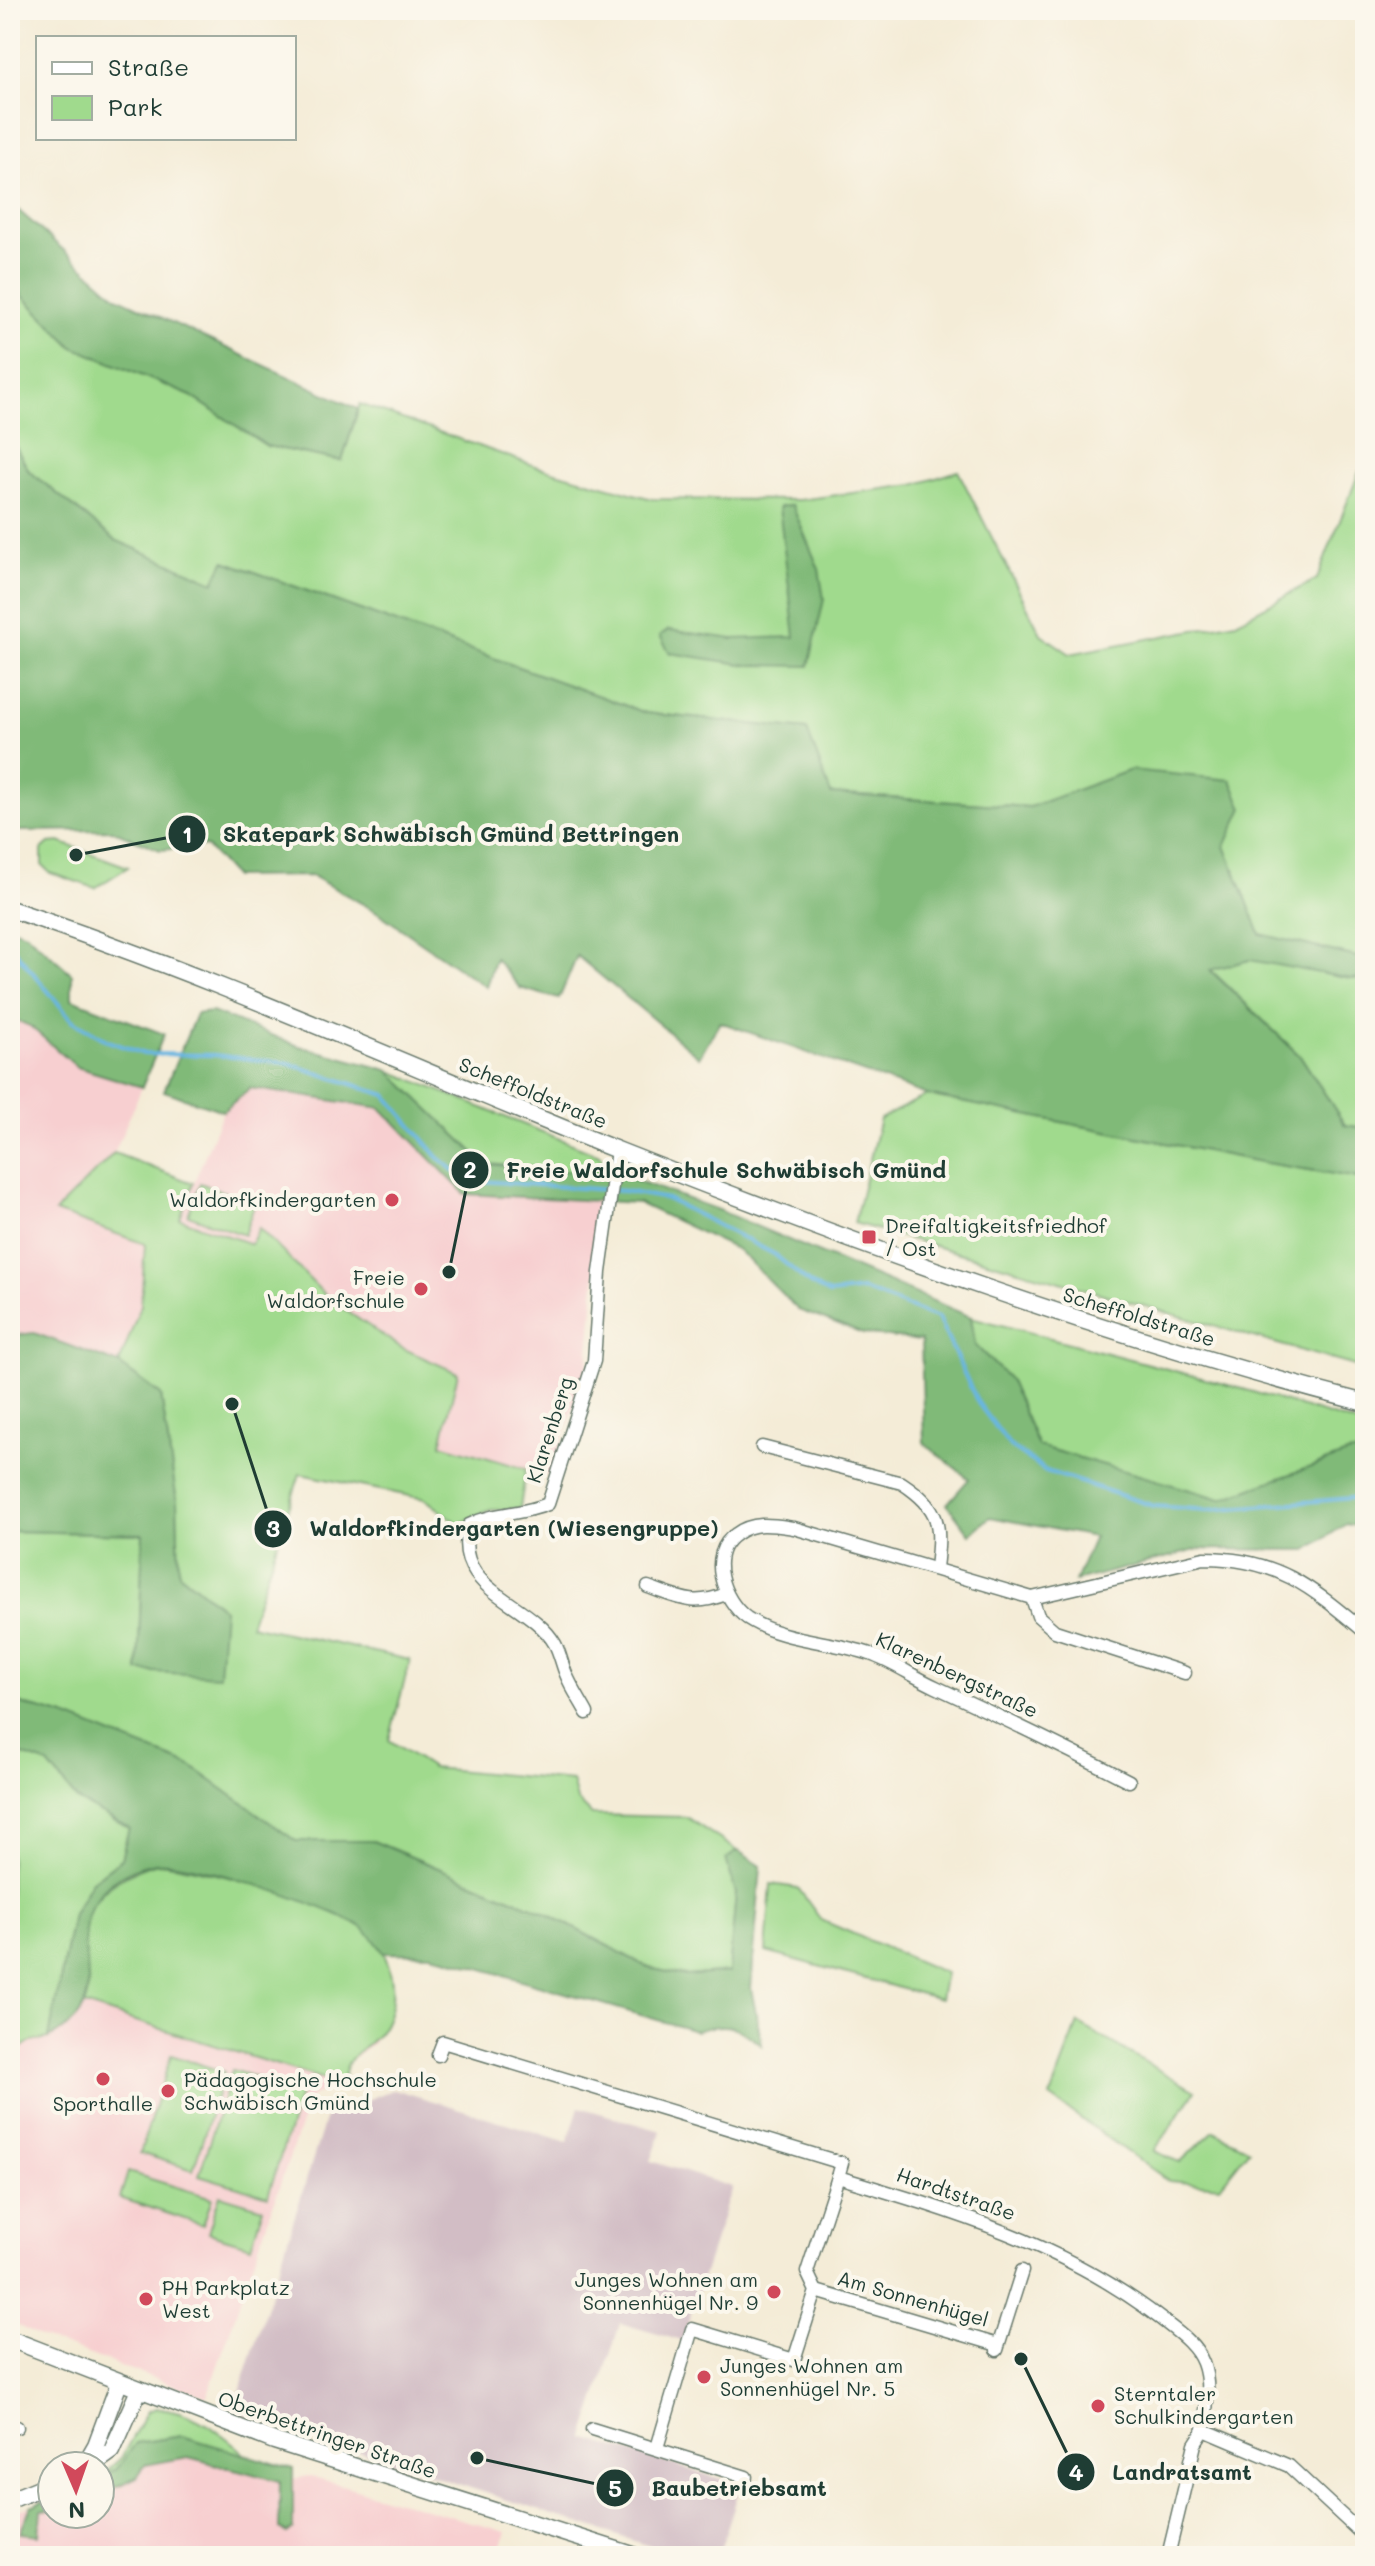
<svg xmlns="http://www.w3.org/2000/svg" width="1375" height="2566" font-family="Mali,sans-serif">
<rect width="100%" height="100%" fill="#fbf7ec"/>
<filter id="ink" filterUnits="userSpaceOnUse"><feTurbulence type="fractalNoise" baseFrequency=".0125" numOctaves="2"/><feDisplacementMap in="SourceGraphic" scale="16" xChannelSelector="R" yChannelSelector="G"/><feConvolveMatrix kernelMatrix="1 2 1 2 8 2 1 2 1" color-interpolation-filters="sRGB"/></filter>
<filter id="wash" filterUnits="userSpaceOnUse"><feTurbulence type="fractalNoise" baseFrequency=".006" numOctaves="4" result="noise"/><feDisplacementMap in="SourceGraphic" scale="32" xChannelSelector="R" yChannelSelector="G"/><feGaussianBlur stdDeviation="1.8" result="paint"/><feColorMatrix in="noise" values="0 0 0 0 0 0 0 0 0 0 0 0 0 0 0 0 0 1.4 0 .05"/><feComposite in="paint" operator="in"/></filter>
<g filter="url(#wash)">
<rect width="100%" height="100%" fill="#f4ecd7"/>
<g fill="#f7cfd0">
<polygon points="16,1020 30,1026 77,1067 142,1087 114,1153 55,1212 145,1244 141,1305 119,1364 34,1333 10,1336 10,1032"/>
<polygon points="250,1088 381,1108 465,1194 602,1201 588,1364 550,1476 440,1444 457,1373 402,1348 329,1300 259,1229 252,1244 179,1219 223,1111"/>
<polygon points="10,1785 384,1953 393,1984 389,2016 373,2043 348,2063 342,2085 310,2097 207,2397 37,2336 10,2321"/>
<polygon points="188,2457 280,2481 310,2476 506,2532 498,2556 10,2556 10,2513 31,2506 52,2509 52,2514 100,2514 100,2494 137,2477 145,2465"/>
</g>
<polygon fill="#d2bdc5" points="394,2089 568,2142 579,2107 661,2131 651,2161 732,2187 682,2341 620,2323 584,2438 741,2485 718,2556 680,2556 234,2411 326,2117"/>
<g fill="#a0da8d" stroke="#608c60" stroke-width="2">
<polygon points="10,283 73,347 191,396 267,446 342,461 360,404 538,467 652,499 799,500 914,485 958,471 1041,634 1070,654 1236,622 1317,579 1365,457 1365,959 1260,934 1225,846 1242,808 1131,770 1030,807 830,794 806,730 646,713 225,561 214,582 115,540 29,471 10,437"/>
<polygon points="60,842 62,843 128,867 95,888 50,873 42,865 42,849 49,843"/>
<polygon points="1250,959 1351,979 1365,978 1365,1128 1345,1125 1301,1057 1210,969"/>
<polygon points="388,1070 602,1156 603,1173 486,1164"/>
<polygon points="927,1095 1266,1163 1365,1179 1365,1369 854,1223 880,1119"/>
<polygon points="114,1153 193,1183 180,1219 251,1244 259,1228 330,1300 402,1348 458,1373 441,1444 526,1469 520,1508 490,1510 459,1524 425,1499 300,1474 250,1625 410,1660 389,1740 432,1768 572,1781 577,1800 592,1815 686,1817 738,1851 727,1859 736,1893 729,1972 686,1976 649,1968 542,1911 373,1841 296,1841 256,1814 65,1716 10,1701 10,1531 143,1534 138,1671 224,1609 179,1573 177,1502 161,1395 119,1364 141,1305 145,1244 55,1212"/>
<polygon points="200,1183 255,1203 244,1235 188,1215"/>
<polygon points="971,1317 1243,1389 1365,1426 1365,1453 1350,1453 1221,1499 1038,1446 1009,1379 975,1345"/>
<path d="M20,1754L48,1764L77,1800L129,1828L121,1859L91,1882L73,1914L49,2038C23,2042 17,2046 10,2071V1759Z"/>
<path d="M158,1863C203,1868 328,1901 363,1927C388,1946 399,1987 388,2016C379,2042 362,2044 349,2062C345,2067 344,2079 342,2085L84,2005C94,1972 84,1978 83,1950C79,1899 115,1875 158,1863Z"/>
<polygon points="771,1884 798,1888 821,1920 945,1973 940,1999 766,1952"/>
<polygon points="1078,2023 1195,2091 1154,2151 1180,2162 1214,2131 1249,2149 1220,2186 1169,2181 1050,2097"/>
<polygon points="171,2055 224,2072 193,2170 140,2153"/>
<polygon points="232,2070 301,2091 268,2196 199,2175"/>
<polygon points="128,2172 212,2198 203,2225 120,2198"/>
<polygon points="220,2195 263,2208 251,2246 208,2233"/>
<path d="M156,2408C189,2409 224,2433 247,2456L182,2436L137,2443L117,2469L100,2477L121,2458L147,2411Z"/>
</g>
<g fill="#80ba78" stroke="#507c56" stroke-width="2">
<polygon points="10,203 117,297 358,409 342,461 267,446 191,396 73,347 10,283"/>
<polygon points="10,437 29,471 115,540 214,582 224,561 646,713 807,730 831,794 1030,807 1131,770 1231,780 1243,808 1225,846 1260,934 1365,959 1365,978 1351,979 1250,960 1210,970 1301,1057 1345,1125 1365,1128 1365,1179 1266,1163 927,1095 720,1022 699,1057 577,956 559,999 520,988 495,958 486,987 374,910 312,876 234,877 206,846 160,850 112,830 18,831 10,823"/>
<polygon points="792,505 819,569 824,599 809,666 748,665 670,653 660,636 669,630 733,639 795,637 779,507"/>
<polygon points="10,927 26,933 72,974 72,999 164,1034 142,1087 77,1067 30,1026 16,1020 10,1032"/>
<polygon points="212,1012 299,1046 388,1070 486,1164 622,1175 718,1210 971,1317 975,1345 1009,1379 1038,1446 1221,1499 1350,1453 1365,1453 1365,1528 1346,1524 1307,1550 1200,1549 1075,1581 1094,1537 990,1517 970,1534 947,1504 969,1479 924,1443 921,1341 863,1334 798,1310 738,1250 638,1203 465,1194 381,1108 250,1088 223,1111 164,1091 196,1014"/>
<polygon points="34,1333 119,1364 161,1395 177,1502 179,1573 224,1609 219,1676 138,1671 143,1534 10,1531 10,1336"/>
<path d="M10,1701L65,1716L191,1766L296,1841H373L542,1911L649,1968L686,1976L729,1972L736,1893L726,1859L738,1851L761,1866L751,1988L762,2045C736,2025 727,2021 695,2031L432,1954L384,1953C377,1944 370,1932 360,1926C329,1907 191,1859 156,1863C137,1866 116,1876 103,1890C54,1944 128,1998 49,2038L73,1914L91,1882L121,1859L129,1828L77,1800L48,1764L20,1754L10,1759Z"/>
<polygon points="182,2436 293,2469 293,2529 287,2533 279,2529 280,2481 188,2457 145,2465 137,2477 100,2494 100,2477 117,2469 136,2443"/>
<polygon points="52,2497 52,2509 41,2510 39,2535 20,2533 31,2506"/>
</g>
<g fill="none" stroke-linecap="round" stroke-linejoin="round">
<polyline stroke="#68b6e2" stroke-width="4" points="10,945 72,1020 108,1041 144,1054 214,1055 287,1063 386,1095 438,1157 466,1180 624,1191 667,1199 774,1254 810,1284 829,1294 863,1290 938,1318 978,1403 1010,1446 1046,1471 1154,1506 1208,1510 1365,1497"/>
</g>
</g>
<g filter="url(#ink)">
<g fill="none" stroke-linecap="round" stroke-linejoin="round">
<g stroke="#6a7a6d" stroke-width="15">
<g id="street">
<path d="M762,1447L902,1483C941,1509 941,1524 936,1568"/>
<path d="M648,1587C680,1598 693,1607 726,1594"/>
<polyline points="1032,1598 1038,1616 1055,1631 1185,1673"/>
<path d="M587,1713C580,1700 571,1687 566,1674C562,1665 560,1653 555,1644C530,1600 450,1591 469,1525C495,1512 521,1515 548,1504L594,1361L600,1272L617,1150"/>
<path d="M1129,1781C1065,1748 1001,1717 936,1687C914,1677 893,1662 870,1654C830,1640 784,1642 747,1618C723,1601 706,1554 736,1534C754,1521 773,1525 794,1528L1032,1598L1204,1558C1277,1558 1311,1587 1365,1632"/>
<path d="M438,2055L443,2042L842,2163L838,2177C952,2211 1066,2245 1161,2319C1176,2331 1196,2344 1203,2363C1211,2384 1206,2408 1204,2430L1289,2466L1365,2537"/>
<polyline points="816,2291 998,2345"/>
<polyline points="997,2350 1022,2271"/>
<polyline points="10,2428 17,2427"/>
<polyline points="592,2429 746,2477"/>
<polyline points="657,2448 692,2329 794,2360 816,2291 807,2272 838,2177"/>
<polyline points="1168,2556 1195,2444 1204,2430"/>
</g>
</g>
<g stroke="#6a7a6d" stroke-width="19">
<g id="secondary">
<path d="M10,909C217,978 415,1069 617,1150C862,1247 1109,1337 1365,1403"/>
<polyline points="10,2339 274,2441 636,2556"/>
<polyline points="84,2466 96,2445 119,2383"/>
<polyline points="91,2466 112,2451 139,2390"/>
<polyline points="10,2500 52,2483"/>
</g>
</g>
<use href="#street" stroke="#fff" stroke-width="12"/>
<use href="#secondary" stroke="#fff" stroke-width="16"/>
</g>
</g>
<g fill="#d1495b" stroke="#fbf7ec" stroke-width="3">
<circle cx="392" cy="1200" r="8"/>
<rect x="861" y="1229" width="16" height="16" rx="4"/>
<circle cx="421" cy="1289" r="8"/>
<circle cx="103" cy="2079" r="8"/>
<circle cx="168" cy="2091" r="8"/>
<circle cx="774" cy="2292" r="8"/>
<circle cx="146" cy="2299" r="8"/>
<circle cx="704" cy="2377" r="8"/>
<circle cx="1098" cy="2406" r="8"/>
</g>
<g text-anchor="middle" stroke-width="8" stroke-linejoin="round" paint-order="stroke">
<g font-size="20" fill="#1f3d34" stroke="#fbf7ec">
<text transform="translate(533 1093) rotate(22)" y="7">Scheffoldstraße</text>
<text transform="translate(1139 1317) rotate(17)" y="7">Scheffoldstraße</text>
<text transform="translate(550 1430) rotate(-72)" y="7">Klarenberg</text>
<text transform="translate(957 1675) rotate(25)" y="7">Klarenbergstraße</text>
<text transform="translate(956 2194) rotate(19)" y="7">Hardtstraße</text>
<text transform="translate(913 2299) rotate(16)" y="7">Am Sonnenhügel</text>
<text transform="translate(327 2435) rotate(19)" y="7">Oberbettringer Straße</text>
</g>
<g font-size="20" fill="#1f3d34" stroke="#fbf7ec" text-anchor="start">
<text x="376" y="1207" text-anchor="end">Waldorfkindergarten</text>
<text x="885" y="1233">Dreifaltigkeitsfriedhof<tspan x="885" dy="23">/ Ost</tspan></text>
<text x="405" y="1285" text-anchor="end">Freie<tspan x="405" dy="23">Waldorfschule</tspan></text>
<text x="184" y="2087">Pädagogische Hochschule<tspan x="184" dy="23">Schwäbisch Gmünd</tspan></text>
<text x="103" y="2111" text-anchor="middle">Sporthalle</text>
<text x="758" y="2287" text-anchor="end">Junges Wohnen am<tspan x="758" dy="23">Sonnenhügel Nr. 9</tspan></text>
<text x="162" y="2295">PH Parkplatz<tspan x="162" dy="23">West</tspan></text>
<text x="720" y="2373">Junges Wohnen am<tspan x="720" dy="23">Sonnenhügel Nr. 5</tspan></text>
<text x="1114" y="2401">Sterntaler<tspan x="1114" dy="23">Schulkindergarten</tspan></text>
</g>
</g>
<path fill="none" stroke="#1f3d34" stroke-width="3" d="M76 855L187 834M449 1272L470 1170M232 1404L273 1529M1021 2359L1076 2472M477 2458L615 2488"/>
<g fill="#1f3d34" stroke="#fbf7ec" stroke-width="3">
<circle cx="76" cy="855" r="8"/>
<circle cx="449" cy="1272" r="8"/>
<circle cx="232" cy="1404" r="8"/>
<circle cx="1021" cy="2359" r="8"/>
<circle cx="477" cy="2458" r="8"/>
<circle cx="187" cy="834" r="20"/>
<circle cx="470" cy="1170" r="20"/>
<circle cx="273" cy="1529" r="20"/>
<circle cx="1076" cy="2472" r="20"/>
<circle cx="615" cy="2488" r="20"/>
</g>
<g font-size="24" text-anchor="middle" font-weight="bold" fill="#fff">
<text x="187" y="843">1</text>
<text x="470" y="1178">2</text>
<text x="273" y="1537">3</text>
<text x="1076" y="2481">4</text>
<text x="615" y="2497">5</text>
</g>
<g font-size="22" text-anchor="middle" font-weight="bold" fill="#1f3d34" stroke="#fbf7ec" stroke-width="8" stroke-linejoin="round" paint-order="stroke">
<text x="451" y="842">Skatepark Schwäbisch Gmünd Bettringen</text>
<text x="726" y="1178">Freie Waldorfschule Schwäbisch Gmünd</text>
<text x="514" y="1536">Waldorfkindergarten (Wiesengruppe)</text>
<text x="1182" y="2480">Landratsamt</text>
<text x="739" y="2496">Baubetriebsamt</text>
</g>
<rect width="1375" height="2566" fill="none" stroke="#fbf7ec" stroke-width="40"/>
<rect x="36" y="36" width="260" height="104" fill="#fbf7ec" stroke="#a3ada2" stroke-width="2"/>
<rect x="52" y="62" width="40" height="12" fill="#ffffff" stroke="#a3ada2" stroke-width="2"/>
<text x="108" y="76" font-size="24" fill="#1f3d34">Straße</text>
<rect x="52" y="96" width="40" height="24" fill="#a0da8d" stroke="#a3ada2" stroke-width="2"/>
<text x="108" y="116" font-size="24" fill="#1f3d34">Park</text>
<g transform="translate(76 2490) rotate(178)"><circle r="38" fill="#fbf7ec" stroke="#a3ada2" stroke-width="2"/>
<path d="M0-6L14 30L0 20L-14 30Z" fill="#d1495b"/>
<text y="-12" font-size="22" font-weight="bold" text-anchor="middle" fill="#1f3d34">N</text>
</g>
</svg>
